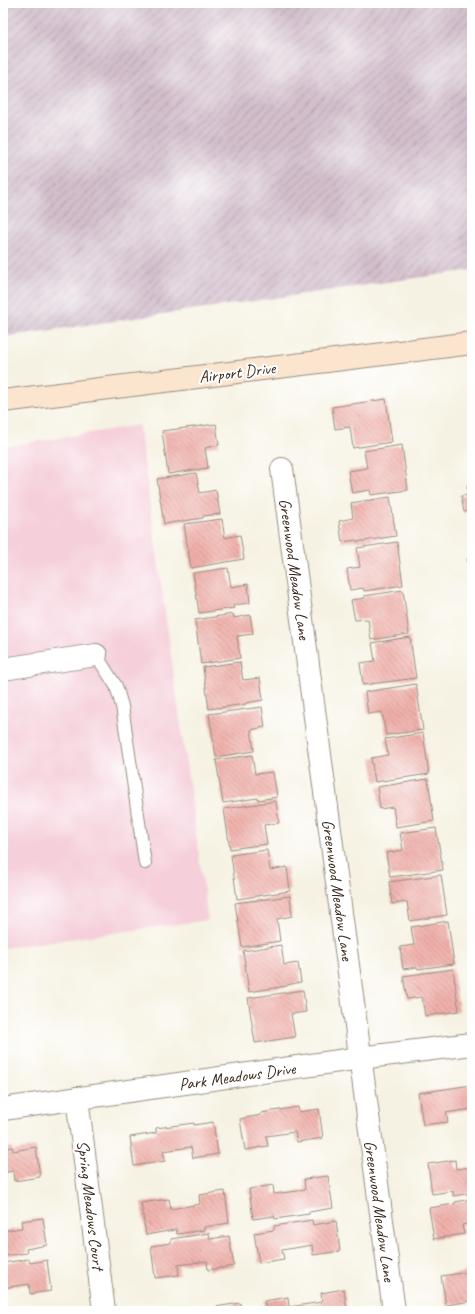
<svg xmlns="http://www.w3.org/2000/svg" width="475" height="1314" font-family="Caveat,sans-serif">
<defs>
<pattern id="industrial-furrows" width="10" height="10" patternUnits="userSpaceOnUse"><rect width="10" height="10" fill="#d1bdcb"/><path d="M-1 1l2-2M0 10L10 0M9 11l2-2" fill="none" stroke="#ab9aa4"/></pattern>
<pattern id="building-back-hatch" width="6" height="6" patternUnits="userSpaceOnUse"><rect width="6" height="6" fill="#f1b0aa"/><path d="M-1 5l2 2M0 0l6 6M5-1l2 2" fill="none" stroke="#c48f8a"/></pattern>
</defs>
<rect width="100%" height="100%" fill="#fff"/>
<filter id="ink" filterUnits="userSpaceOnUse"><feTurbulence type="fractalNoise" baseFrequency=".025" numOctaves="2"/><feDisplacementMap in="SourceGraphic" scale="8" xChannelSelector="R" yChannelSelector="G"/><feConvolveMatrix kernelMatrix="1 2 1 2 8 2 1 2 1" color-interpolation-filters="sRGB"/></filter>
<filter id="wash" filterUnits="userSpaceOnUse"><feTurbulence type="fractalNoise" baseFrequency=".012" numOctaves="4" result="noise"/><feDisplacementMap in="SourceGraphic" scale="16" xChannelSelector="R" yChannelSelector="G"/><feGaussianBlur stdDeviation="0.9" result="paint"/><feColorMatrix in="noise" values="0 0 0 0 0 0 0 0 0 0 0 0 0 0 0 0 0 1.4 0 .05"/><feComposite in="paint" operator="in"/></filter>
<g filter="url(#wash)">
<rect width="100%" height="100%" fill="#f6f2e3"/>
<polygon fill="#f5cfda" points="139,425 208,920 3,948 3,447"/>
<polygon fill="url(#industrial-furrows)" points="3,3 472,3 472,270 3,337"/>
<g id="blocks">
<g fill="url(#building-back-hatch)">
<polygon points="386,399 392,442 353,448 350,427 335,429 332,407"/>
<polygon points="216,424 219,445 205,448 208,468 168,474 162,431"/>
<polygon points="402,445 408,490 371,495 370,490 352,493 348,471 367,468 364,451"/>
<polygon points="196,473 200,493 216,490 220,514 203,516 203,518 164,524 157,479"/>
<polygon points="472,484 472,510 464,512 461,496 468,495 467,485"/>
<polygon points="390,497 396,536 357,542 356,540 342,542 339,521 353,518 351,503"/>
<polygon points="222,519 225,538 240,535 244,559 191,568 184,524"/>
<polygon points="397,542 403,585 364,591 363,588 350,590 347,569 360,567 357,548"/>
<polygon points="472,558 472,576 470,576 467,559"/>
<polygon points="228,568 231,587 248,584 250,603 233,605 234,608 199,613 193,573"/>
<polygon points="403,590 409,634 371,640 368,619 355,620 351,600 365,598 364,596"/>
<polygon points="233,614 234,618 250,615 253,634 237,636 240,658 201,664 195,620"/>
<polygon points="410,637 416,678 363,685 360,663 375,661 372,643"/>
<polygon points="240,662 243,680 260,678 263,700 246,703 246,704 209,709 203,667"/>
<polygon points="416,684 423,730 386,735 382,712 368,714 365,692"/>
<polygon points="262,707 265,727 251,730 254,751 216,757 209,714"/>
<polygon points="423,733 429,774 375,782 371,758 388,755 385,739"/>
<polygon points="252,755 255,774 273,772 277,797 258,800 258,798 223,803 216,760"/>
<polygon points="428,779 434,821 396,827 393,807 380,809 377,787"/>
<polygon points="276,801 279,823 264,825 267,844 230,849 224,809"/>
<polygon points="436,828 443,870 390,877 386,853 403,850 400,833"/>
<polygon points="267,850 270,870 287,867 290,891 237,899 231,855"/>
<polygon points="441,875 447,915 410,921 407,902 392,904 389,882"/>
<polygon points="290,896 292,916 277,919 280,941 242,947 235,903"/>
<polygon points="448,921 454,964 418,969 417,967 403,969 400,947 414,945 411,927"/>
<polygon points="281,945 284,965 298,963 301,982 287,985 287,986 249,992 243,951"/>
<polygon points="453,969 459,1011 425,1016 422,997 407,999 403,976"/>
<polygon points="303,990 306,1012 291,1014 295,1037 255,1043 248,998"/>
<polygon points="472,1085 472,1109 446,1113 448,1122 423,1125 418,1093"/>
<polygon points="298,1107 299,1112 319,1109 323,1138 297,1142 295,1132 266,1136 268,1146 245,1150 240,1119 261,1115 261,1113"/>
<polygon points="213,1122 218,1154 193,1158 191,1147 163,1151 165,1161 134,1166 130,1137 156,1133 156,1128 194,1123 194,1125"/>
<polygon points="12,1147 13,1151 36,1147 40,1177 14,1181 13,1171 3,1173 3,1149"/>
<polygon points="455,1160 456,1169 472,1167 472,1193 453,1196 453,1191 432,1194 428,1164"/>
<polygon points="328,1176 333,1208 309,1212 309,1214 275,1219 274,1216 253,1219 249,1189 273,1185 274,1194 305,1190 304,1179"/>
<polygon points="225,1191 229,1223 204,1227 204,1230 177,1234 176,1229 174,1229 174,1230 146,1235 141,1203 169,1199 171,1209 200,1204 199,1195"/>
<polygon points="472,1199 472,1223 462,1225 464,1234 434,1239 429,1208 455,1204 455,1202"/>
<polygon points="43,1218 47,1245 26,1249 27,1253 3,1256 3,1231 22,1228 21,1221"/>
<polygon points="312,1220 313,1225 336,1221 340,1251 313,1255 312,1245 282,1250 284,1259 259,1263 254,1233 274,1230 274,1226"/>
<polygon points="209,1233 210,1239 229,1236 234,1266 208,1270 207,1261 178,1265 179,1275 155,1278 151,1246 171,1243 171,1239"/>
<polygon points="29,1259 30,1263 47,1260 51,1291 30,1294 29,1284 3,1288 3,1263"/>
<polygon points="470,1272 472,1282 472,1301 446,1305 441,1276"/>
<polygon points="344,1289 347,1311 266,1311 264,1301 288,1297 289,1307 322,1302 321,1293"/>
<polygon points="240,1303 241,1311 215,1311 215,1307"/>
</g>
</g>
</g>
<g filter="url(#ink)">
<use href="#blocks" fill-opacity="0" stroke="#988e80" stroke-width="1"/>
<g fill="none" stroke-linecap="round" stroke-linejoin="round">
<g stroke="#988e80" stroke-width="14">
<polyline id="lane" points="96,655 116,686 122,706 145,863"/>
</g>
<g stroke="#988e80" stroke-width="24">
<g id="street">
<polyline points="282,469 394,1311"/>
<polyline points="3,669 96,655"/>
<polyline points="77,1098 104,1311"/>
<polyline points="3,1109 360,1058 472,1044"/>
</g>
</g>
<g stroke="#988e80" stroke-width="24">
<polyline id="secondary" points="3,401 472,343"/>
</g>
<use href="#lane" stroke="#fff" stroke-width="12"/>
<use href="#street" stroke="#fff" stroke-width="22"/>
<use href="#secondary" stroke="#fce5cf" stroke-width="22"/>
</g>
</g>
<g text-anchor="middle" stroke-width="4" stroke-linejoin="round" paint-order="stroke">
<g font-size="17" fill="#3b2a1e" stroke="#fff">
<text transform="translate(237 372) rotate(-7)" y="6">Airport Drive</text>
<text transform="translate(295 569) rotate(82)" y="6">Greenwood Meadow Lane</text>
<text transform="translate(338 890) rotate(82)" y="6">Greenwood Meadow Lane</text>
<text transform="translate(237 1076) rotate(-8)" y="6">Park Meadows Drive</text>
<text transform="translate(91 1205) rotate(83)" y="6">Spring Meadows Court</text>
<text transform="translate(380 1211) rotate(82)" y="6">Greenwood Meadow Lane</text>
</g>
</g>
<rect width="475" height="1314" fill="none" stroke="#fff" stroke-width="16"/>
</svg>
